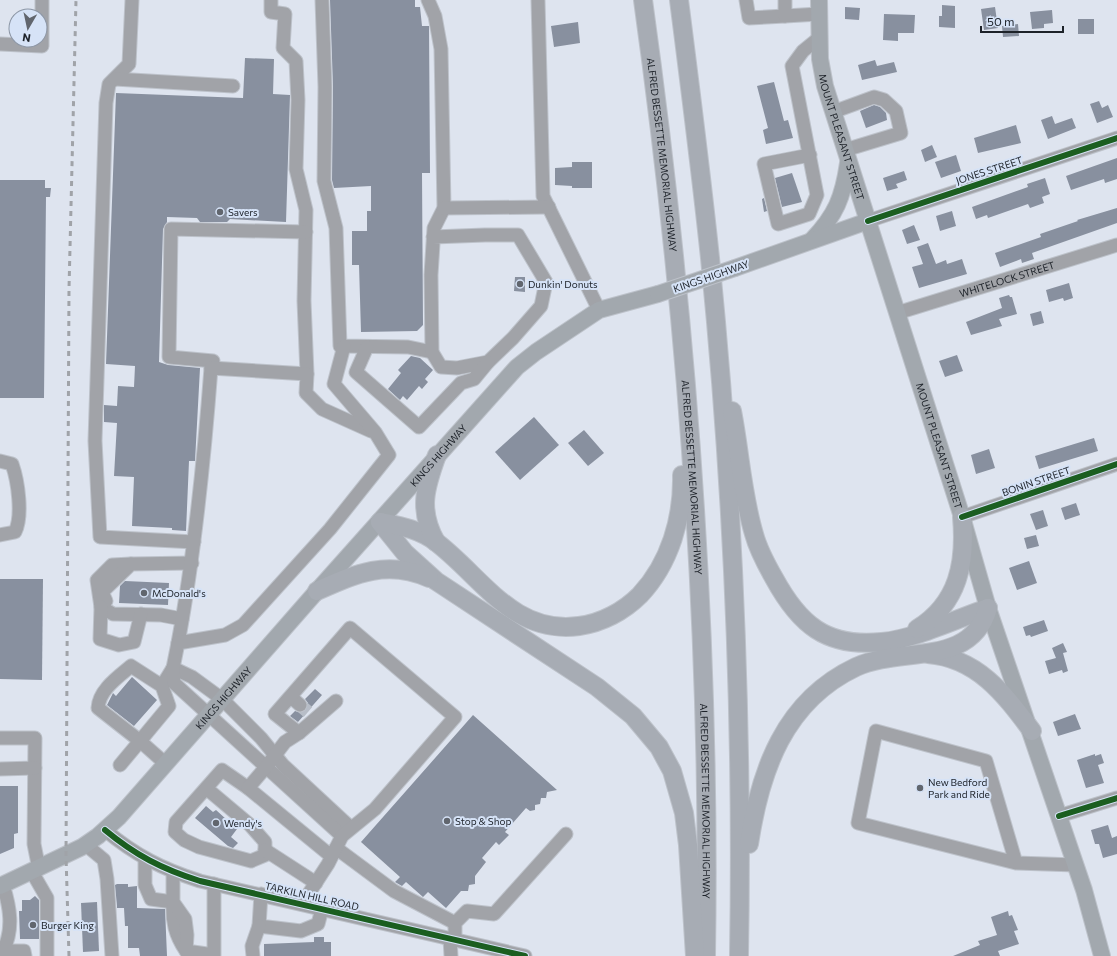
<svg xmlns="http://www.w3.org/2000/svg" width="1117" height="956" font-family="Commissioner,sans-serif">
<rect width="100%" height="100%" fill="#dee4ef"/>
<g fill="#88909f">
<polygon points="330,0 415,0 415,7 420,7 422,26 429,26 430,173 422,173 423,325 417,331 361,332 359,265 352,265 352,231 367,231 367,211 371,211 371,186 334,188 332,180 333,87"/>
<polygon points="942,5 955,6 955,28 939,27 939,16 942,16"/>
<polygon points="845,7 860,8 859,20 845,19"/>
<polygon points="995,7 998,28 984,30 981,9"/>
<polygon points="1052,10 1053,23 1044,24 1044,28 1032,29 1030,12"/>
<polygon points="884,14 915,15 914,33 898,33 898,41 883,40"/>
<rect x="1078" y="19" width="16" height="15"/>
<polygon points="578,22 580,43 554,47 551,26"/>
<polygon points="1018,24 1019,36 1003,37 1002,26"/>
<polygon points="245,58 274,59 273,94 290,95 286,222 230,219 227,222 200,222 197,218 167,217 167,222 163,229 159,362 168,365 200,368 195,461 189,461 186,531 172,530 172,528 132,526 134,477 114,476 117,423 104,422 104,405 117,406 118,386 134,387 135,366 106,364 116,93 243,98"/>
<polygon points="875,60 877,66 894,62 897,72 862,80 858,65"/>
<polygon points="774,82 784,121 788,120 793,138 766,144 763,130 768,128 757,86"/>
<polygon points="1099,101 1102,108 1108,105 1113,117 1097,123 1090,104"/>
<polygon points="874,105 880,107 886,113 887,120 866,128 860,111"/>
<polygon points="1052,116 1055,124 1072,118 1076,128 1048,139 1041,120"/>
<polygon points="1016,125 1021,143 978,153 974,138"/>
<polygon points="932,145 937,157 925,162 921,150"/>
<polygon points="956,155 961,171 941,178 935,162"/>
<polygon points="1117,158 1117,179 1105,183 1104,179 1071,190 1066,176"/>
<polygon points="572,162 592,162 592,188 572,188 572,186 555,185 555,168 572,167"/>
<polygon points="904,171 907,180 896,184 898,188 887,191 883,178"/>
<polygon points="792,173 802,202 782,207 775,178"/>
<polygon points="1045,178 1050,194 1042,197 1044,203 1030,208 1028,204 988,218 987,215 976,219 972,207 1028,187 1027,184"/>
<polygon points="0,180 45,180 45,188 51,188 50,197 46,197 44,398 0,398"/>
<polygon points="764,198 767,211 764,212 762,199"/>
<polygon points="1117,208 1117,223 1032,253 1034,259 1022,263 1021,259 1000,267 995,253 1041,237 1040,234 1078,221 1077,220"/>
<polygon points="952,211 956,226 940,231 936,216"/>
<polygon points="914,225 920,240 907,244 902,230"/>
<polygon points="928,243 936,264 946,260 947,264 962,259 967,274 919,288 912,267 923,264 917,247"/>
<polygon points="515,277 525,277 525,292 514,291"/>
<polygon points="1069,283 1073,298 1064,301 1063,298 1049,302 1046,290"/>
<polygon points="1009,295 1010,297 1012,297 1017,314 999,319 1002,326 971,335 966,322 1002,308 999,298"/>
<polygon points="1041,311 1044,323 1033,326 1030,314"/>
<polygon points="957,355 963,371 945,377 939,361"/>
<polygon points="411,356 420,358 433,370 425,379 428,382 422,389 419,386 407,400 403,396 400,400 388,389 401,373 398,370"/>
<polygon points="534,417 559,445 520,480 495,452"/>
<polygon points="584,430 604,453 588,466 568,443"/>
<polygon points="1094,438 1098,451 1039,469 1035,456"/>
<polygon points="989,449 995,468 976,474 971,455"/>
<polygon points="1076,503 1080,515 1065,520 1061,508"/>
<polygon points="1043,510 1048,526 1036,530 1030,514"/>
<polygon points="1036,535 1039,546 1027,549 1024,538"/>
<polygon points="1029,561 1037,583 1017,590 1009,568"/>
<polygon points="0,579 43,579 42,680 0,679"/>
<polygon points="125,581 169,583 168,605 119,603 120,586"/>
<polygon points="1044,620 1048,631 1031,637 1030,635 1026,636 1023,627"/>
<polygon points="1063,643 1067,652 1063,653 1068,671 1063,673 1062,670 1049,674 1045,661 1056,658 1052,648"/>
<polygon points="132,677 157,700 134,726 107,705 113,693 116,696"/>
<polygon points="315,689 322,695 298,722 290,716 295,711 302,713 306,710 308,703 305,699"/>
<polygon points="1075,714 1081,729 1058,736 1053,722"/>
<polygon points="473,715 557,790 547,792 546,798 541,798 540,804 535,805 535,810 530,811 526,808 505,832 509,835 499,845 496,842 482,858 486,862 475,876 475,884 469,885 468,891 461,891 446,908 428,892 423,897 406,882 402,886 395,882 400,877 361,842"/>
<polygon points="1095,754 1095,756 1101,754 1104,763 1098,765 1104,783 1086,788 1077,760"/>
<polygon points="0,786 18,786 18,833 14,834 14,848 0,854"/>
<polygon points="206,806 213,812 216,810 237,829 231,837 238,843 233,848 228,846 195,818"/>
<polygon points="1108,825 1112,838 1117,836 1117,854 1103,858 1099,844 1095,844 1091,830"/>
<polygon points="117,884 128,884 128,887 137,886 137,908 165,909 167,956 140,956 139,948 128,948 128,926 125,926 124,908 117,908 117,906 115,885"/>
<polygon points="35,896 39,900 39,939 20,939 19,911 22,911 22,900 30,900"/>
<polygon points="97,902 99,951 83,952 81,903"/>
<polygon points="1008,911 1009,916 1012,915 1018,930 1014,931 1019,944 998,951 1000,956 953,956 980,945 978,941 997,935 991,917"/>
<polygon points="314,937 324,937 324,942 331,942 331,956 264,956 264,944 314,942"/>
</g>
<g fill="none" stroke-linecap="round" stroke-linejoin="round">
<polyline stroke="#b7bdc7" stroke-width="13" stroke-dasharray="13 6" stroke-linecap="butt" points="300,705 308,712"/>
<g stroke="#bdc2ca" stroke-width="15">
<g id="minor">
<polyline points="132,0 129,64 109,84 106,103 95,441 100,537 194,542"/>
<polyline points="271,0 271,12 285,14 283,48 296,61 298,100 296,169 306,210 304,301 307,374"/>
<polyline points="322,0 325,87 324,181 336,228 340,346 408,347 432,352"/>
<polyline points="428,0 435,16 441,49 444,208 434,228 431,275 432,352 441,367 457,368 488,362 513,338 541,306 546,282 518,235 485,235 433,237"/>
<polyline points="538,0 543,196 599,310"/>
<polyline points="746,0 749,18 785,16"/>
<polyline points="785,0 785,16 819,14"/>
<polyline points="0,44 42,46 42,0"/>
<polyline points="115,79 233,86"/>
<polyline points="833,112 874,97 884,100 896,111 901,133 845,150"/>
<polyline points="810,155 764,164 778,224 809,214 817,195 792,66 803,51 819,38"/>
<polyline points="444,208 549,207"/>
<polyline points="868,221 1117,138"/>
<path id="s1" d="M897,313L1117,245"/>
<polyline points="367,347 356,372 419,427 461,383 474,379 488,362"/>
<polyline points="211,368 213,361 169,357 171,229 306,232"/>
<path d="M0,461L12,464C18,481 23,516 15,532L0,535"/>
<polyline points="962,517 1117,464"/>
<polyline points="131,564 112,565 97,580 101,607 113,614 161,615 182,619"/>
<polyline points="106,601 102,592 131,564 192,563"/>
<polyline points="101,607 100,639 119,645 134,642 141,614"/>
<path d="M178,643C195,552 204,461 211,368L307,374L306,393L322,409L371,431"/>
<polyline points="173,668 192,677 222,699 261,738 283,765 351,828"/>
<path d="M162,686L131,666C118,677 99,690 98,708L140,741L169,706L162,686L173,668"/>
<polyline points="291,697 300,705"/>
<polyline points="299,733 336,701"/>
<polyline points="0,738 35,738 34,844 39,869"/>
<polyline points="120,765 140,741 166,764"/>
<polyline points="0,769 35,768"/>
<polyline points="206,788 250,825 265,842 265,855 251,861 199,847 184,840 175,832 176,822 222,770 248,788"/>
<polyline points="1059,816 1117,798"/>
<path d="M105,830C135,855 162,869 200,881L525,956"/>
<polyline points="342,836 174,683 173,668 178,643 225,635 243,625 330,529 389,455 375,432 334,384 344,346"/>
<polyline points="86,845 104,860 107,879 112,956"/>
<polyline points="336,848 394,891 455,923"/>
<polyline points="265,850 316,883"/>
<path d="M145,859V885L151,899L173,902C172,921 175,935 186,951"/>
<polyline points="1016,863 858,823 876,731 986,761 1016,863 1076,865"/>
<polyline points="32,872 47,898 47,956"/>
<polyline points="173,872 173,902 185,919 187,935 186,951 214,955 214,884"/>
<polyline points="261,894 259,926 301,931 318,924 322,909"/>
<polyline points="302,904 328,864 342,836 375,809 455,717 350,628 275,714 299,733 285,742 266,767 248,788 331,856"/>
<polyline points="450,939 451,956"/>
<polyline points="455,940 455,923 467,911 494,914 566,834"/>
<path d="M3,951C14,929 10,907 3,885"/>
<polyline points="3,956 3,951 24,951 25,956"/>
<polyline points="253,956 252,946 259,926"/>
</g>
</g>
<g stroke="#bdc2ca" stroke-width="18">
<g id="major">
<path id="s2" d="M819,0L820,59L825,86L962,517L988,608L1084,890L1102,956"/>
<path d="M812,240C836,215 843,197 848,163"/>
<polyline points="735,268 868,221"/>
<path id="s3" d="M0,886L82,847L98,836L119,817L317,591L517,367L536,352L599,310L658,294"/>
</g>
</g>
<g stroke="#bdc2ca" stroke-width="20">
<g id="highway">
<path id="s4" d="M643,0C687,316 711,637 706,956"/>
<path d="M679,0C690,86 701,172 710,258C733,490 743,724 739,956"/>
<path d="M732,411C740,452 742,494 754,534C758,549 766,564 774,578C799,624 826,648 882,642C915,639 956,619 988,608"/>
<polyline points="380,522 405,553 436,581 597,687 633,716 659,747 672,771 684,813 688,845 695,956"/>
<path d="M380,522C400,526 419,529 436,542C482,577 513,635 579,626C602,623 624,611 640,595C670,563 683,518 682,475"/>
<path d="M436,542C418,510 425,488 437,455"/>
<path d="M317,591C355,574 387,559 429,578"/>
<path d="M917,629C959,603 966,562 962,517"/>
<path d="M928,654C978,658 1005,695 1032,731"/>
<path d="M749,844C760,771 784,701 856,667C901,646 971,668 988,608"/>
</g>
</g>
<use href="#minor" stroke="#a1a3a8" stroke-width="13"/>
<use href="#major" stroke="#a2a8ae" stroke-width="16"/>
<use href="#highway" stroke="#a7acb4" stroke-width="18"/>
<polyline stroke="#a0a3a8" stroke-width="3" stroke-dasharray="5 5" stroke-linecap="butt" points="69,956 66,856 69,289 76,0"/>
<g stroke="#bdc2ca" stroke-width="18" stroke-linecap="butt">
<polyline id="major-bridge" points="658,294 735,268"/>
</g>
<use href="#major-bridge" stroke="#a2a8ae" stroke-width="16"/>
<g stroke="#d6e3f7" stroke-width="8">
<g id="cycleway">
<polyline points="868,221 1117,138"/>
<polyline points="962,517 1117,464"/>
<polyline points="1059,816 1117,798"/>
<path d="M105,830C135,855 162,869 200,881L525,956"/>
</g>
</g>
<use href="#cycleway" stroke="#1b5e20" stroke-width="6"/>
</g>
<g fill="#61666e" stroke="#d6e3f7" stroke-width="1.5">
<circle cx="220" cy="212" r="4"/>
<circle cx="520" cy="284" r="4"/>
<circle cx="144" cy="593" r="4"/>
<circle cx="920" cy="788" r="4"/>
<circle cx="447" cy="821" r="4"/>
<circle cx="216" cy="823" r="4"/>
<circle cx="33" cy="925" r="4"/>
</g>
<g text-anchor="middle" stroke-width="4" stroke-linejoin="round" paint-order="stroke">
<g font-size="10" fill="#1d2229" stroke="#d6e3f7">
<text dy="4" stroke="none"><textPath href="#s2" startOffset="140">MOUNT PLEASANT STREET</textPath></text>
<text dy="4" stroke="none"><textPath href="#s4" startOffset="156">ALFRED BESSETTE MEMORIAL HIGHWAY</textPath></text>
<text transform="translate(989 170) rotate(-18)" y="4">JONES STREET</text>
<text transform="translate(711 276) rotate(-19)" y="4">KINGS HIGHWAY</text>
<text dy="4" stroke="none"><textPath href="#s1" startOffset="115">WHITELOCK STREET</textPath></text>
<text dy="4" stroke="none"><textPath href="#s2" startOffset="464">MOUNT PLEASANT STREET</textPath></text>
<text dy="4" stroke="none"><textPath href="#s3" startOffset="621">KINGS HIGHWAY</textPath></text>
<text dy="4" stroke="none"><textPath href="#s4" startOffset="480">ALFRED BESSETTE MEMORIAL HIGHWAY</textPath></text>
<text transform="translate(1036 481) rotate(-19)" y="4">BONIN STREET</text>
<text dy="4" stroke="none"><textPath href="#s3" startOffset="297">KINGS HIGHWAY</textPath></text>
<text dy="4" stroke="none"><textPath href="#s4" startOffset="804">ALFRED BESSETTE MEMORIAL HIGHWAY</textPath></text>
<text transform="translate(312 896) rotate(13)" y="4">TARKILN HILL ROAD</text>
</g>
<g font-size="10" fill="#1d2229" stroke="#d6e3f7" text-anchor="start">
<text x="228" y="216">Savers</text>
<text x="528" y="288">Dunkin' Donuts</text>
<text x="152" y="597">McDonald's</text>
<text x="928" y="786">New Bedford<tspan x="928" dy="12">Park and Ride</tspan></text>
<text x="455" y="825">Stop &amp; Shop</text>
<text x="224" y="827">Wendy's</text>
<text x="41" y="929">Burger King</text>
</g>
</g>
<g transform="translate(28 28) rotate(189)"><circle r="19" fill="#d6e3f7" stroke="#8c96a5"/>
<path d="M0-3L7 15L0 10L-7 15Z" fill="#61666e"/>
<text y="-6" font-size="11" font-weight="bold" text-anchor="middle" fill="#1d2229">N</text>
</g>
<path d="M981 26v6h82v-6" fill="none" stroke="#1d2229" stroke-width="2"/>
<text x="987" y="26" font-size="12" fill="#1d2229" stroke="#d6e3f7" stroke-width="3" paint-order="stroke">50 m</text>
</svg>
